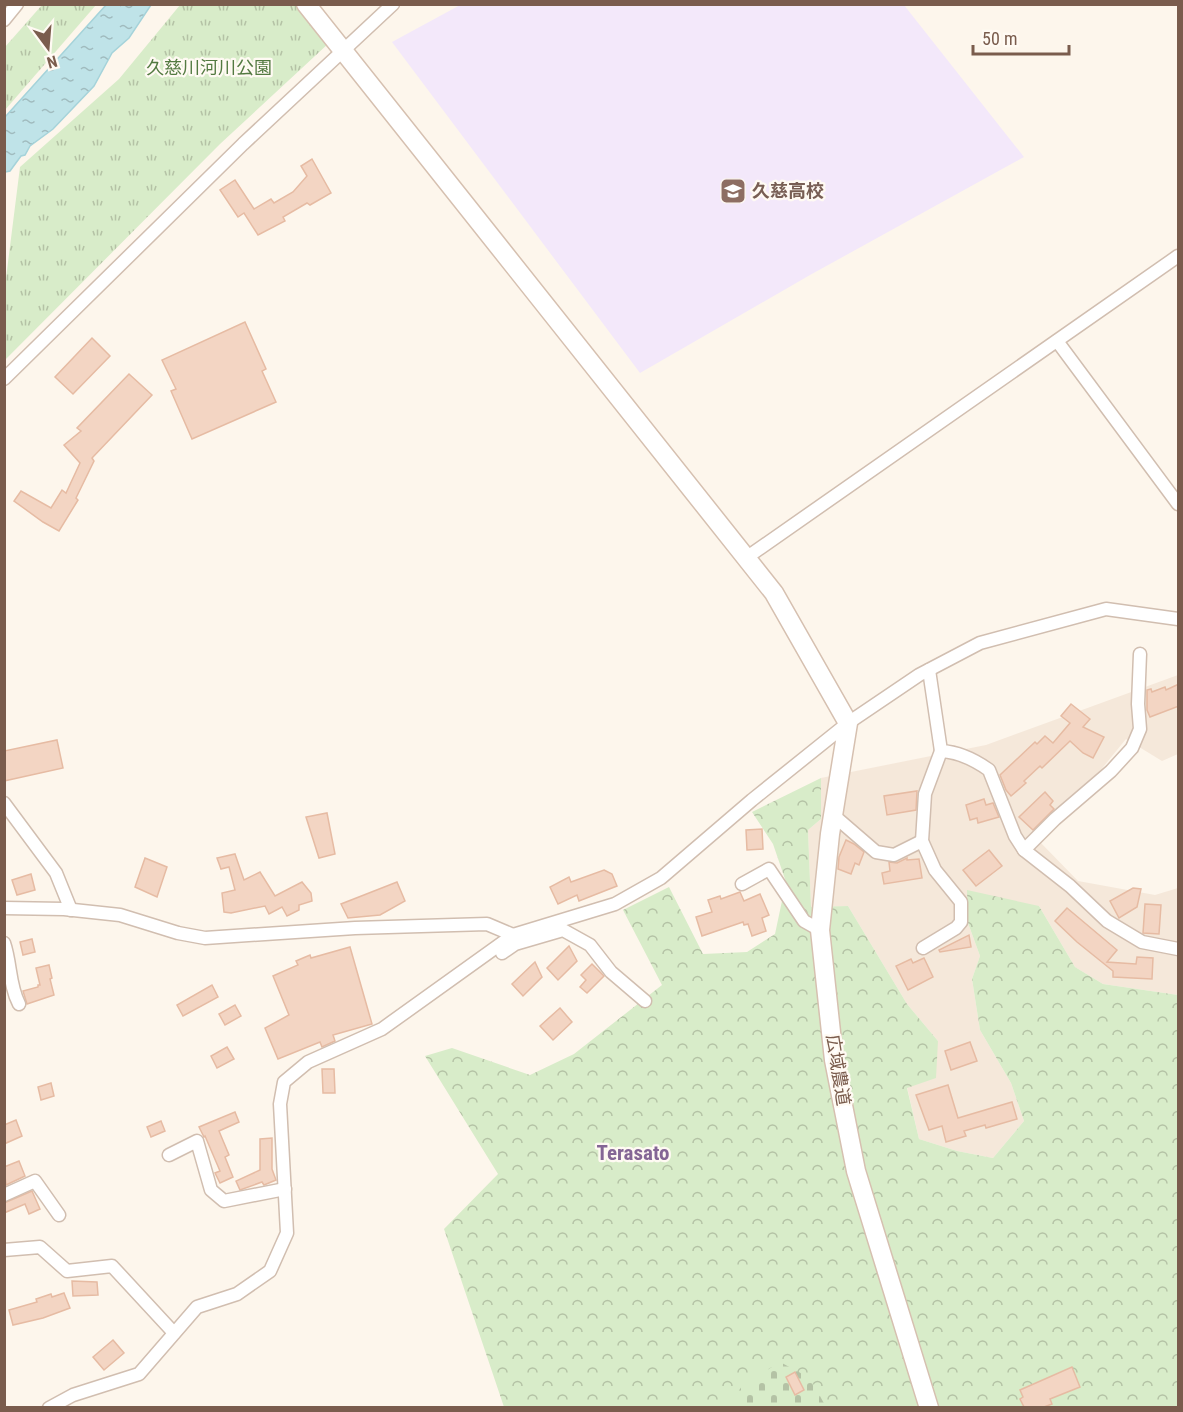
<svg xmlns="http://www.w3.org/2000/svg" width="1183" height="1412" font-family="'Roboto Condensed','Noto Sans JP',sans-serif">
<defs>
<pattern id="grass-tufts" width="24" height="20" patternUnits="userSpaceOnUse" patternTransform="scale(1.5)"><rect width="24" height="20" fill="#d8ecc9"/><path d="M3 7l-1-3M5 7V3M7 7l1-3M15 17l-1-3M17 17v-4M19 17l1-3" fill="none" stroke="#b4c2a5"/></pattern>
<pattern id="forest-crowns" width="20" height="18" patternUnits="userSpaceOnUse" patternTransform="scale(1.5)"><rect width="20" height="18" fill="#d8ecc9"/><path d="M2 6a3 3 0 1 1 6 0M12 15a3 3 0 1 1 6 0" fill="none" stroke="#b4c2a5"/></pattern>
<pattern id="cemetery-stones" width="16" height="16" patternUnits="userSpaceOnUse" patternTransform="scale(1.5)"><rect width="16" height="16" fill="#d8ecc9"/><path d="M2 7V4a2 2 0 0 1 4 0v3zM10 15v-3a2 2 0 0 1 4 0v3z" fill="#b4c2a5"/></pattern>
<pattern id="water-ripples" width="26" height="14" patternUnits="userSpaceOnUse" patternTransform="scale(1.5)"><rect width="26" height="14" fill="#bfe3e8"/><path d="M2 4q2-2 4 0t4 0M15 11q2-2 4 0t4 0" fill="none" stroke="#a0bbbe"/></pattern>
</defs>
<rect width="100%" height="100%" fill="#fdf6ec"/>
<polygon fill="#f5e8da" points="1178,675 1178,754 1162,761 1126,739 1041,843 1078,881 1155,895 1178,888 1178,995 1103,984 1075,967 1039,906 968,923 980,956 972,979 980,1030 1011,1083 1024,1121 993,1158 957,1151 919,1139 907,1087 938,1041 907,1004 848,906 811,908 808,830 821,819 821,778 986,745"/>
<polygon fill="#f3e8fa" points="462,4 904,5 1024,157 810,275 640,373 392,42"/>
<g fill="url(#grass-tufts)">
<polygon points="42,5 96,5 5,110 5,47"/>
<polygon points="180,5 298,5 329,43 220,144 5,360 5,286 20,167 119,79"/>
</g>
<polygon fill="url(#forest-crowns)" points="821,778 821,819 808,830 811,907 848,906 907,1004 938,1041 936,1078 907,1088 919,1139 957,1151 993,1158 1024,1121 1011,1083 980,1030 972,979 980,956 968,923 967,890 1039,906 1075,967 1103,984 1178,995 1178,1407 504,1407 444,1229 498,1174 425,1056 452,1048 530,1075 574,1054 662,985 623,910 669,887 703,954 747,952 775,934 786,882 773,844 752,812"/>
<polygon fill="url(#cemetery-stones)" points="780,1362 810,1378 826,1407 737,1407 734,1398 742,1386"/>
<polygon fill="url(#water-ripples)" stroke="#a5d3da" stroke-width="1.5" points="106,5 151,5 129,38 112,53 94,86 53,129 30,146 25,155 21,156 10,171 5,172 5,117"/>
<g fill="#f3d5c3" stroke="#e6bba3" stroke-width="1.5">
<polygon points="312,159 331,193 310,205 307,203 283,217 285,221 258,235 244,213 238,217 220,190 235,180 254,209 271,199 274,203 293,192 307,176 301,166"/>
<polygon points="245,322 266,369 262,371 276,402 192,439 171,391 176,389 162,360"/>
<polygon points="92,338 110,356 73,394 55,377"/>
<polygon points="129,374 152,395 92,458 94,461 76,498 78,500 59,531 43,522 14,501 21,491 51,508 62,490 66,493 80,463 64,445 81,431 77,428"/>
<polygon points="1179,684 1179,706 1150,717 1147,710 1147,690 1151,689 1152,692 1165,687 1166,690"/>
<polygon points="1071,704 1090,719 1083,727 1104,737 1093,758 1083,753 1070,741 1042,768 1040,766 1024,781 1026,783 1011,796 1006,790 1000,775 1035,742 1037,744 1045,736 1053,743 1070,723 1061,716"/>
<polygon points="57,740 63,768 4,781 4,751"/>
<polygon points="917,791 916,810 887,815 884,796"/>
<polygon points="1045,792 1053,801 1050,805 1054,809 1033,830 1019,817"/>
<polygon points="984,799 986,805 993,803 999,817 978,823 977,818 970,820 966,805"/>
<polygon points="327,813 335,854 319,858 306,817"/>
<polygon points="762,829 763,849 747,850 746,830"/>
<polygon points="846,840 854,844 864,852 859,865 855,863 851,874 838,869 839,857"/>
<polygon points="989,850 1002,866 976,886 963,870"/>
<polygon points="235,854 244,880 260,872 275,896 302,882 311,893 312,901 299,905 299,910 287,916 282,907 269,914 265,906 231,913 224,912 222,893 235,890 229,867 221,869 217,858"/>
<polygon points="145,858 167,867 157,897 135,887"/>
<polygon points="907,858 907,860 919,859 922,878 884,884 882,873 890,871 889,862 897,863"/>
<polygon points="604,870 612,874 617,886 579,901 577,895 558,904 550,887 569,877 571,882"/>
<polygon points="31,874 35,890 17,895 12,880"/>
<polygon points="397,882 405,901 380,915 348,918 341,904"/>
<polygon points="1133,888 1141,889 1137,907 1119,918 1110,901"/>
<polygon points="740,892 744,901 760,894 769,915 762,918 766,931 752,936 748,924 744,925 743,922 702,936 696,917 712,912 708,900 720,896 721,899"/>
<polygon points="1145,904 1161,905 1159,934 1143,933"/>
<polygon points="1067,908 1117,950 1107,962 1136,964 1137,957 1153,958 1152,979 1113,977 1113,971 1077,942 1055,921"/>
<polygon points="969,935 971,947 940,952 939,950"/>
<polygon points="32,939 35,952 23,955 20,942"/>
<polygon points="569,946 577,961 558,980 547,968"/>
<polygon points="350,947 372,1024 333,1035 335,1041 322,1047 320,1042 278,1059 265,1028 289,1015 273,976 298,965 296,961 310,955 311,958"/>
<polygon points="924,958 933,977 908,990 896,966 911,959 913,963"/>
<polygon points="535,962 542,977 523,996 512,984"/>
<polygon points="592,964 604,976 587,993 580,987 586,980 581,975"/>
<polygon points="49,965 52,978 50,979 54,995 27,1004 23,991 38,987 38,985 40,985 36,968"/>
<polygon points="212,985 218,997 183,1016 177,1005"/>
<polygon points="235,1005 241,1016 225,1025 219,1014"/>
<polygon points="560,1008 572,1022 553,1040 540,1026"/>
<polygon points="970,1042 977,1061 951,1070 945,1051"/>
<polygon points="227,1047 234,1059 217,1068 211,1056"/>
<polygon points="322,1069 334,1069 335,1093 323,1093"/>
<polygon points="51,1083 54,1096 41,1100 38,1087"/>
<polygon points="948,1085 958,1118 1012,1102 1017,1119 986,1128 985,1125 964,1131 966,1136 946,1142 942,1126 929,1130 916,1095"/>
<polygon points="235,1112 239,1122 219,1131 229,1155 225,1157 233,1177 220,1183 215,1173 220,1171 205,1136 204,1137 199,1127"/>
<polygon points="16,1120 22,1136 4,1144 4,1125"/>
<polygon points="161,1121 165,1131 151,1137 147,1127"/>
<polygon points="272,1138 272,1169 276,1180 264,1185 262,1182 240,1190 236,1181 260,1170 260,1139"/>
<polygon points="19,1161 25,1176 6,1185 4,1167"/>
<polygon points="32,1191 40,1209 29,1214 25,1204 4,1213 4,1203"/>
<polygon points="72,1281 97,1282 98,1295 73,1296"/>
<polygon points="64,1293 70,1308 43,1318 13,1325 9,1310 37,1302 36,1299 51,1294 52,1297"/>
<polygon points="113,1340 124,1353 104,1370 93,1357"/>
<polygon points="1072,1367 1080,1387 1050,1399 1052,1404 1044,1407 1024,1407 1020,1399 1023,1397 1020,1390"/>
<polygon points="795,1372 804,1390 795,1395 786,1377"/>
</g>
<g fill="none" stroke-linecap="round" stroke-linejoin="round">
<g stroke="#d1beb0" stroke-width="15">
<g id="street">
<polyline points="4,20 17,4"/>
<polyline points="1057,341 1178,504"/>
<polyline points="4,379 243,144 393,4"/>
<polyline points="746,558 1178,256"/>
<path d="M929,670L941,751C959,752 975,760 989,770L1015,836L1024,850L1070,886L1107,921L1142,942L1178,949"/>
<polyline points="4,803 56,873 71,910"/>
<polyline points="832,814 876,852 894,855 922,841"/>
<polyline points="1024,850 1055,819 1111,771 1132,748 1140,729 1138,704 1140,654"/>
<polyline points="742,884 769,869 804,921 820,930"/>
<polyline points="4,908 64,909 120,915 178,933 205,938 355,928 487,924 513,935"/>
<path d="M4,943C11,963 9,985 19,1004"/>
<polyline points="923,948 956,928 961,922 961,902 935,870 922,841 925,794 941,751"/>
<polyline points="502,953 515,944 563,930 590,945 611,972 645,1001"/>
<polyline points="169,1155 197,1141 211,1190 224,1201 285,1189"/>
<polyline points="4,1195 35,1181 59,1215"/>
<polyline points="4,1250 40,1247 67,1271 112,1266 174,1333"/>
<polyline points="49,1408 73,1395 139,1374 197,1307 237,1294 270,1271 287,1233 280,1104 284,1082 308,1062 382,1029 513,935 615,904 661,878 752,800 848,723 919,675 980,643 1106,609 1178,619"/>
</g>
</g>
<g stroke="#d6c0b0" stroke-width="21">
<polyline id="secondary" points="306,4 774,593 848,723 830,834 820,930 834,1060 856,1171 929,1408"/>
</g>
<use href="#street" stroke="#fff" stroke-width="12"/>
<use href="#secondary" stroke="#fff" stroke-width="18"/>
</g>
<defs>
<g id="school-square" transform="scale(1.35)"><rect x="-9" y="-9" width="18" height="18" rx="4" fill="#8d6e63" stroke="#fffaf3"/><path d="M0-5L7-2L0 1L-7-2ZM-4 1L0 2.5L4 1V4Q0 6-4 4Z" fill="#fff"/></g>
</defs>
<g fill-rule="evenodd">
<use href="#school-square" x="733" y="191"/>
</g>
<g text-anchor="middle" stroke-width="4.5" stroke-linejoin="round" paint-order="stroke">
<g font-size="18" fill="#537a41" stroke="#fffaf3">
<text x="209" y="74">久慈川河川公園</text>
</g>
<g font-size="18" font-weight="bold" fill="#785e54" stroke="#fffaf3" text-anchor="start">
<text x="752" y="197">久慈高校</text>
</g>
<g font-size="18" fill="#7a5c4d" stroke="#fffaf3">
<text transform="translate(838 1070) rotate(81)" y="6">広域農道</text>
</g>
<g font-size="21" font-weight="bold" fill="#846695" stroke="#fffaf3">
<text x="633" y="1160">Terasato</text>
</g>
</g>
<rect width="1183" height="1412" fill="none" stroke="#7a5c4d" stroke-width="12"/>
<g transform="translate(48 48) rotate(164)" stroke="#fffaf3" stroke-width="4.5" paint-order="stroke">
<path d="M0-4.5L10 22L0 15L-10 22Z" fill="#7a5c4d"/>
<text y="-9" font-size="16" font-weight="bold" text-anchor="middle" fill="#7a5c4d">N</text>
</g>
<path d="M973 45v9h96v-9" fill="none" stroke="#7a5c4d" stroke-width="3"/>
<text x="982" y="45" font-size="18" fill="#7a5c4d" stroke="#fffaf3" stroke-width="4.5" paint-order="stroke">50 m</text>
</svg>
